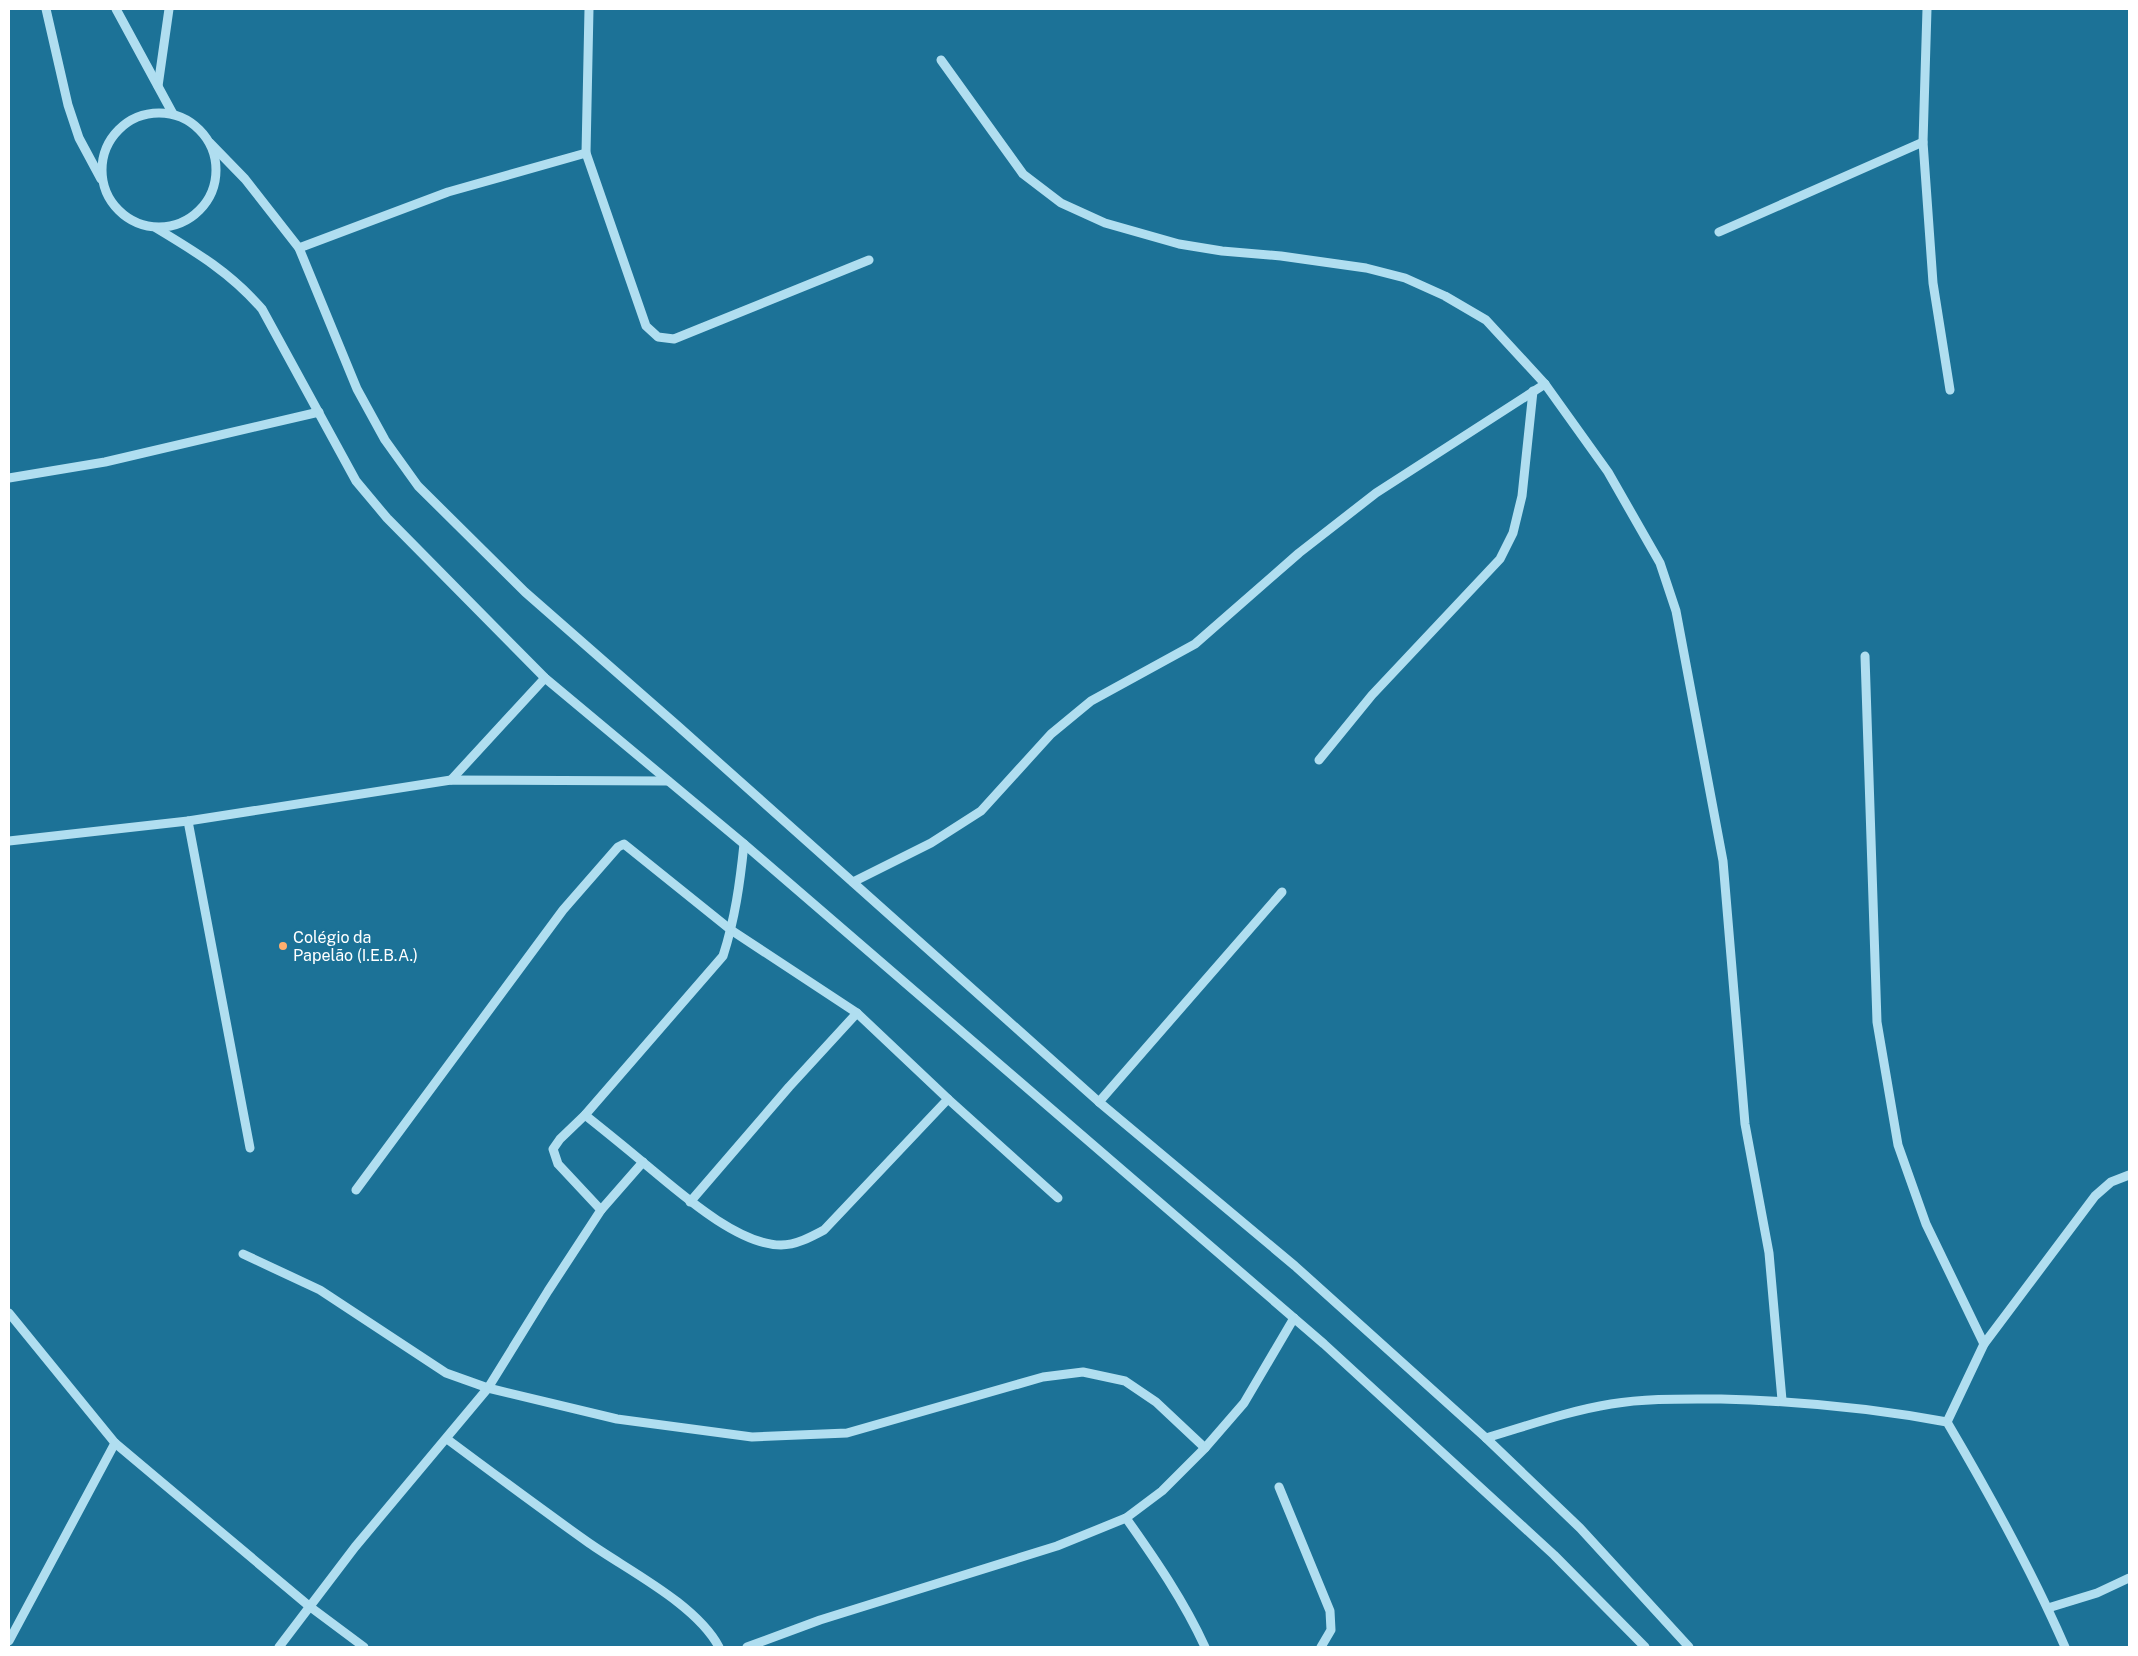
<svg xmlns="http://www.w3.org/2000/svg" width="2138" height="1656" font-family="'Public Sans',sans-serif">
<rect width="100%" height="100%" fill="#1c7297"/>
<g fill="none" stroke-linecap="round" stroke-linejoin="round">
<g stroke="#b0def0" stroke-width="9">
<polyline points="46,9 68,105 79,138 101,179"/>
<polyline points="116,9 173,114"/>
<polyline points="589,9 586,153 646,326 658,337 674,339 869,260"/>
<polyline points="1927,9 1923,142 1933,283 1950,390"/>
<polyline points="941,60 1023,174 1061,203 1105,223 1179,244 1222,251 1281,256 1366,268 1405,278 1445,296 1486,320 1545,384 1608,472 1660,563 1676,611 1723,861 1745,1124 1769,1253 1782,1400"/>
<polyline points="158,86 169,9"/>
<circle cx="159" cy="170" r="57"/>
<polyline points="210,143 245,179 299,248 357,389 385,440 418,486 525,592 679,727 1099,1102 1295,1266 1486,1438 1580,1528 1689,1647"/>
<path d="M156,228C196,252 231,273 262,309L356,481L387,518L545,678L744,844L1324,1344L1554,1555L1645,1647"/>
<polyline points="1719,232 1923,142"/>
<polyline points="299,248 448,192 586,153"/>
<polyline points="9,478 105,462 319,412"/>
<polyline points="1865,656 1877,1022 1898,1145 1926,1224 1984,1344"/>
<polyline points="1319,760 1372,695 1500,559 1513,533 1522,496 1533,391"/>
<polyline points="451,780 545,678"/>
<polyline points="188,821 250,1148"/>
<polyline points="9,841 188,821 451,780 668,781"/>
<polyline points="853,882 931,843 981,811 1051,734 1091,701 1195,644 1299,553 1376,493 1545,384"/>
<polyline points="948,1099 1058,1198"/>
<polyline points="1099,1102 1282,892"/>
<path d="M356,1190L563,910L618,847L624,844L731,930L857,1013L948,1099L824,1230C811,1237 796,1245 781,1245C737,1245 678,1191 645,1164C625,1147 605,1131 585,1115"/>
<polyline points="690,1202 789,1087 857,1013"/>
<polyline points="601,1210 643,1162"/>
<polyline points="243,1254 320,1290 446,1373 488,1388 617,1419 752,1437 847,1433 1043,1377 1083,1372 1125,1381 1156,1402 1205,1448"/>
<polyline points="9,1313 115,1443 309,1606 364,1647"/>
<polyline points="1947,1422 1984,1344 2095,1196 2111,1182 2129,1175"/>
<path d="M1486,1438C1527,1426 1568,1411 1611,1404C1647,1398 1683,1399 1721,1399C1797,1401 1872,1408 1947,1422C1990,1495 2031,1569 2065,1647"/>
<path d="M447,1439C494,1474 541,1509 589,1543C629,1571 696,1604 719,1647"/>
<polyline points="1279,1487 1330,1611 1331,1630 1321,1647"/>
<path d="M1126,1518C1155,1559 1184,1601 1205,1647"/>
<polyline points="2048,1608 2097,1593 2129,1578"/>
<polyline points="9,1641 115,1443"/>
<path d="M279,1647L355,1547L488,1388L548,1291L601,1210L558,1164L553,1149L560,1139L585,1115L723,956C735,919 740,883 744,844"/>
<polyline points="747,1647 820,1620 1057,1546 1126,1518 1162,1491 1205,1448 1244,1403 1294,1318"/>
</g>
</g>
<circle fill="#ffaf6e" stroke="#1c7297" stroke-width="2" cx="283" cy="946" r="5"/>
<g text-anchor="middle" stroke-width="4.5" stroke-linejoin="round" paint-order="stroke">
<g font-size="16" fill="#fff" stroke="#1c7297" text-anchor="start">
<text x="293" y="943">Colégio da<tspan x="293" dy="18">Papelão (I.E.B.A.)</tspan></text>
</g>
</g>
<rect width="2138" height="1656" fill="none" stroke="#ffffff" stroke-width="20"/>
</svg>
